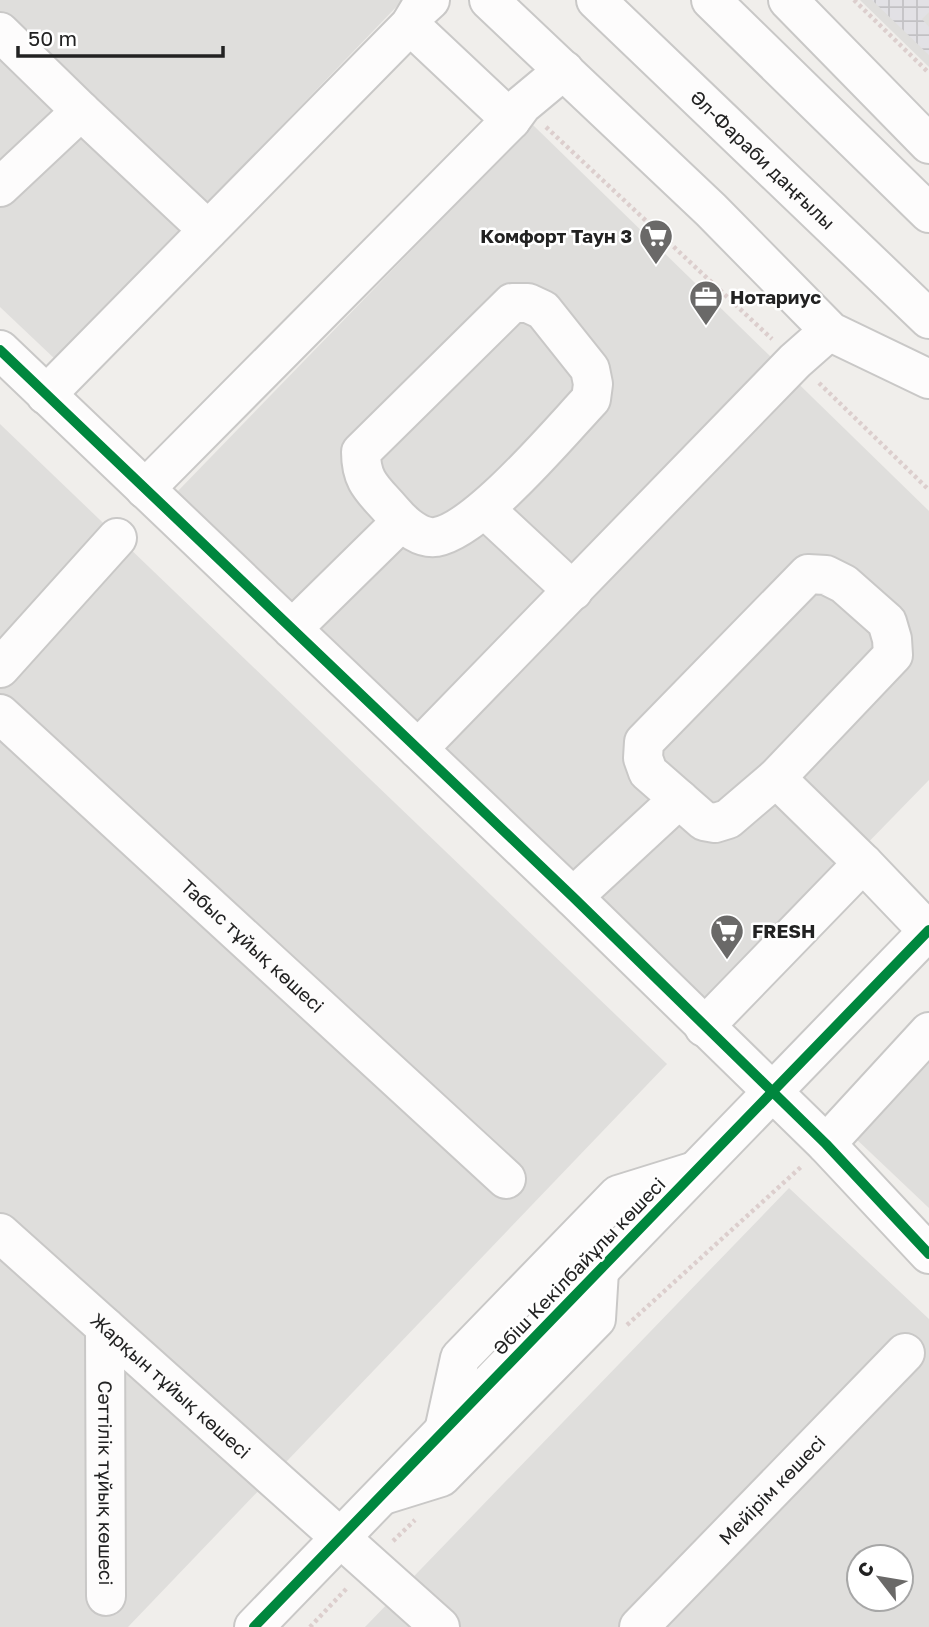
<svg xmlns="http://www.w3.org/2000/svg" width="929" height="1627" font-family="'Golos Text',sans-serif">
<defs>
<pattern id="plaza-grid" width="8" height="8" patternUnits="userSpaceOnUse" patternTransform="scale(1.75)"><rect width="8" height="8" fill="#e2e1e5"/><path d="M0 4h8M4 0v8" fill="none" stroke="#c2c1c4"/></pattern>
</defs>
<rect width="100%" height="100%" fill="#f0eeeb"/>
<g fill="#dfdedc" fill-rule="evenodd">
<polygon points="0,0 401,0 402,1 56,360 0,307"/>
<polygon points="860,0 929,0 929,67"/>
<polygon points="533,125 929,511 929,780 706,1009 176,493"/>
<polygon points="0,424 667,1064 128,1627 0,1627"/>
<polygon points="929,1054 929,1208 852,1135"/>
<path d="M789,1188L929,1319V1627H365ZM859,1557H901V1599H859Z"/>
</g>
<polygon fill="url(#plaza-grid)" points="872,0 929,0 929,12 922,19 929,27 929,55"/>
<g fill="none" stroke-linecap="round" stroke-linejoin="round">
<g stroke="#c9c8c7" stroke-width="42">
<g id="minor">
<polyline points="489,0 711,210 831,332 929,379"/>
<path id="s1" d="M596,0L929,319"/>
<polyline points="711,0 929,213"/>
<polyline points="788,0 929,144"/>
<polyline points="0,32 81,111 208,230"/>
<polyline points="511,120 522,105 564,70"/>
<polyline points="0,187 81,111"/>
<path d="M512,303H528L543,310L590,369L593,384L591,399C560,432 478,530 436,537C419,539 402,523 392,511C373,489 361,482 361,452Z"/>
<polyline points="0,350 573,897 826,1144 929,1254"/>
<polyline points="46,395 410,25 419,10 430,0"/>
<polyline points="145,489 511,120 410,25"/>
<polyline points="486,510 573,591"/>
<polygon points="808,574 826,575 844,584 887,622 892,639 893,655 776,778 728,819 715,823 704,821 648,772 643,758 644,742"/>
<polyline points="292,629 401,522"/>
<polyline points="0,668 117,538"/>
<path id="s2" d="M0,714L506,1179"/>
<polyline points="418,749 795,361 829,331"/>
<polyline points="776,778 863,863 929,932"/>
<polyline points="573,897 679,799"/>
<polyline points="704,1027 863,863"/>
<polyline points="826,1144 929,1032"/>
<path id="s3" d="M0,1233L440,1627"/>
<path id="s4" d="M105,1327L106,1596"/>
<polyline points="444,1431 460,1358 618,1195 692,1172"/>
<polyline points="383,1495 441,1477 596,1319 599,1271"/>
<polyline points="254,1627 929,930"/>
<path id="s5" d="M639,1627L905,1353"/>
</g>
</g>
<g stroke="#dccecd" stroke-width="4.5" stroke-dasharray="3.5 3.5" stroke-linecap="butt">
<polyline points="854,0 929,73"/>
<polyline points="546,127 772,339"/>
<polyline points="819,383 929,490"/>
<polyline points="627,1325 802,1166"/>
<polyline points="393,1541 415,1520"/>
<polyline points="310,1627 348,1587"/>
</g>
<use href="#minor" stroke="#fdfcfc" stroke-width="38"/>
<g stroke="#fff" stroke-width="15">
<g id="cycleway">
<polyline points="0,350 573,897 826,1144 929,1254"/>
<polyline points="254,1627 929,930"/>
</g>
</g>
<use href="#cycleway" stroke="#00873e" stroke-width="10"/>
</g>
<defs>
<g id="supermarket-pin" transform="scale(1.75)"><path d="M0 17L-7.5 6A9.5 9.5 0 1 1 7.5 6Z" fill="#6a6968" stroke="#fff"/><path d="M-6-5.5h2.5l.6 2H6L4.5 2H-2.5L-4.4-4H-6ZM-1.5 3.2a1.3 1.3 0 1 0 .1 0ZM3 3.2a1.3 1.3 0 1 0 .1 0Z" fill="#fff"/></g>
<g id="office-pin" transform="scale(1.75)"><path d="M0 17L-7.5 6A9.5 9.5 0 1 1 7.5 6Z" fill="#6a6968" stroke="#fff"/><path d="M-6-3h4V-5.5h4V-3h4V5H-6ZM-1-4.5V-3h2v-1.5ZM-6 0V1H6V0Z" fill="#fff"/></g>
</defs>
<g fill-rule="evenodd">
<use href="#supermarket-pin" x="656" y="236"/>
<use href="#office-pin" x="706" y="297"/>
<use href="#supermarket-pin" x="727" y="931"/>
</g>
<g text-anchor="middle" stroke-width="5" stroke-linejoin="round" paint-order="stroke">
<g font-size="19" fill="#222" stroke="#fff">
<text dy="7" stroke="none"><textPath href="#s1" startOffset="231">Әл-Фараби даңғылы</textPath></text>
<text dy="7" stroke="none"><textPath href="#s2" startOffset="343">Табыс тұйық көшесі</textPath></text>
<text transform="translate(579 1266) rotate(-46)" y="7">Әбіш Кекілбайұлы көшесі</text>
<text dy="7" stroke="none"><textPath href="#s3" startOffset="229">Жарқын тұйық көшесі</textPath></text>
<text dy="7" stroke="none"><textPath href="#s4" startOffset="156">Сәттілік тұйық көшесі</textPath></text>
<text dy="7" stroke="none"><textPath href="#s5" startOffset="191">Мейірім көшесі</textPath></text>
</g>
<g font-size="19" font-weight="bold" fill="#222" stroke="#fff" text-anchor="start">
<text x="632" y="243" text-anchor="end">Комфорт Таун 3</text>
<text x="730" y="304">Нотариус</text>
<text x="752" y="938">FRESH</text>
</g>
</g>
<g transform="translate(880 1578) rotate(301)"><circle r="33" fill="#ffffff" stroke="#a7a7a7" stroke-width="2"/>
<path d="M0-5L12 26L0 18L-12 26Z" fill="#6a6968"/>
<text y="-10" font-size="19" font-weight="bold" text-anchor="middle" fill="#222222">С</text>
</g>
<path d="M18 46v10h205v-10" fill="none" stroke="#222222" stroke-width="3.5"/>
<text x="28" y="46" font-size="21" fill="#222222" stroke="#ffffff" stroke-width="5" paint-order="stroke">50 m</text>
</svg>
